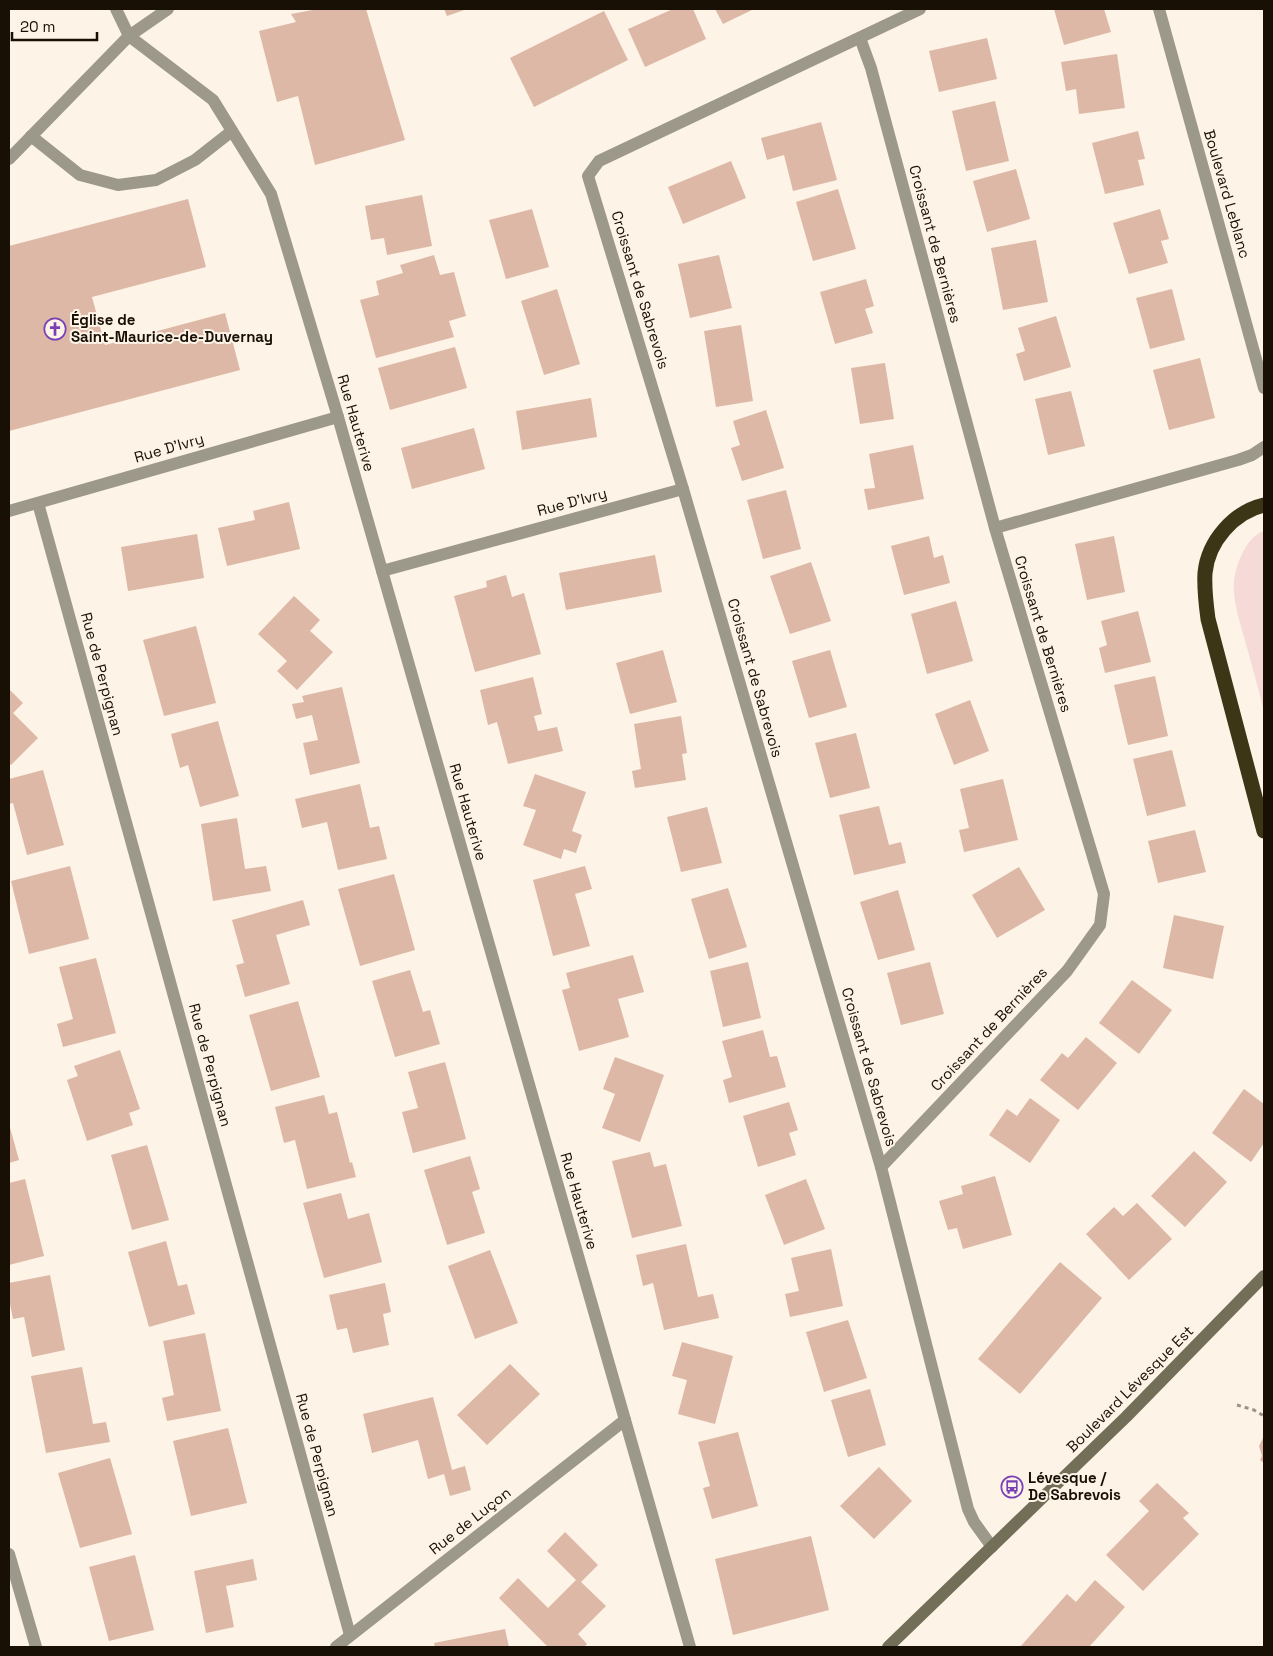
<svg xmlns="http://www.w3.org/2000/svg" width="1273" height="1656" font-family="'Space Grotesk',sans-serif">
<rect width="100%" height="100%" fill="#fdf3e6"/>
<path fill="#f6dad8" d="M1264,531V712C1258,687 1251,662 1244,637C1240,623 1235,607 1234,592C1232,573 1244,537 1264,531Z"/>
<g fill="#ddb8a6">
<polygon points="318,9 366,9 405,140 315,165 298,96 277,102 259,31 296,22 291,14"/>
<polygon points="444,9 467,9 447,16"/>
<polygon points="673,9 693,9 706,39 645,67 628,29"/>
<polygon points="715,9 754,9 723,24"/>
<polygon points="1054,9 1104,9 1111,32 1064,45"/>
<polygon points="604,11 628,60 534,107 510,58"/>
<polygon points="987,38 997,79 939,92 929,51"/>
<polygon points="1117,54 1125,108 1079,114 1076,89 1066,91 1061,62"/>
<polygon points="995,101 1009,161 966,171 952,111"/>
<polygon points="821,122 837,180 793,191 784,155 767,160 761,138"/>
<polygon points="1138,131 1145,159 1138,160 1144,185 1105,194 1092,143"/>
<polygon points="731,161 746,198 683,224 668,187"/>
<polygon points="1016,169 1030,219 987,232 973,181"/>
<polygon points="838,189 856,249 813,261 796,202"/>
<polygon points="422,195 432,246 387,255 384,238 371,240 365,206"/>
<polygon points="188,199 206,267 92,297 105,345 225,313 240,370 9,431 9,246"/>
<polygon points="532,209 549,267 506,279 489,220"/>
<polygon points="1160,209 1169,239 1161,241 1168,263 1129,274 1113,223"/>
<polygon points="1036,240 1048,302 1003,310 991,248"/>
<polygon points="434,255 440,275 454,272 466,316 449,321 454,337 376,358 360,300 379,295 376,281 403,273 400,265"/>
<polygon points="719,255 732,308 690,318 678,264"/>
<polygon points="866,279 874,306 865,309 873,333 835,344 820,292"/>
<polygon points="557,289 580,364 544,375 521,301"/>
<polygon points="1172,289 1185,340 1150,349 1136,298"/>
<polygon points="1056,316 1071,367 1024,381 1016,354 1025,351 1018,328"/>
<polygon points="741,325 753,401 716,407 704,331"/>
<polygon points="455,347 467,388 390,410 378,368"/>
<polygon points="1200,358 1215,418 1169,430 1153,370"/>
<polygon points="885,363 894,419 860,424 851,368"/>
<polygon points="1071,391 1085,446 1048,455 1035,399"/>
<polygon points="591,398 597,437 522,450 516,411"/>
<polygon points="766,410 784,468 742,481 731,448 740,445 733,421"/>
<polygon points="474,428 485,469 412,489 401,448"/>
<polygon points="913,445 924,499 868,510 864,489 875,488 869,454"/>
<polygon points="786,490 801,549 763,559 747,500"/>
<polygon points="289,502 300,549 227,566 218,528 255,520 253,511"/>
<polygon points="197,534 204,578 128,591 121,547"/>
<polygon points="929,536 934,558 943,555 950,583 904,595 891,546"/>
<polygon points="1114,536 1125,592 1087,600 1075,544"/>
<polygon points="655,555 662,592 566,610 559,573"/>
<polygon points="811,562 831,621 790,634 770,576"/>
<polygon points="506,575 512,597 524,593 541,654 475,672 454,596 487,587 486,581"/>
<polygon points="294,596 320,620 310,631 333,652 297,690 277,671 287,661 258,634"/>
<polygon points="956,601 973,661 927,674 911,614"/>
<polygon points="1138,611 1151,662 1105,673 1099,648 1107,645 1101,621"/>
<polygon points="196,626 216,703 164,716 143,640"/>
<polygon points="663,650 677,702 630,714 616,663"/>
<polygon points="830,650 847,707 809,718 792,661"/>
<polygon points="1155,676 1168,736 1128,745 1114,685"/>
<polygon points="533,677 542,714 534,716 538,731 557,727 563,751 508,764 497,722 488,725 480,690"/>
<polygon points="342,687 360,763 310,775 303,743 318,740 312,715 296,719 292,704 304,702 302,696"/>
<polygon points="9,689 23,703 13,713 38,738 11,765 9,763"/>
<polygon points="970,700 989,751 954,765 935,714"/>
<polygon points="681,716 687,753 682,754 686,780 635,788 632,771 641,769 634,724"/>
<polygon points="218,721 239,796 200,807 188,765 180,768 171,734"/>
<polygon points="856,733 870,788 830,798 815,743"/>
<polygon points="1172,750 1186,806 1147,816 1133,759"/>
<polygon points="43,770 64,845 27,855 13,803 9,804 9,779"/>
<polygon points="535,774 586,792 572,831 582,835 576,853 564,849 561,859 523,845 536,810 523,806"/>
<polygon points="1003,779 1018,840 964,852 959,830 969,828 960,789"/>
<polygon points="360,784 370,828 379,826 387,859 338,870 327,822 302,828 295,799"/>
<polygon points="879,806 889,845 901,842 906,863 854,875 839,815"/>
<polygon points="707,807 722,863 681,872 667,817"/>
<polygon points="237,818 245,869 266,866 271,891 213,901 201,824"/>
<polygon points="1195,830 1206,872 1158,883 1148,841"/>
<polygon points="70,866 89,939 29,954 11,881"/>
<polygon points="585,866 592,889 575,894 590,946 553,956 533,880"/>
<polygon points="1019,867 1045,910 997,938 972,895"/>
<polygon points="394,874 415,950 360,966 338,889"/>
<polygon points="728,888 747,947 709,959 691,899"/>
<polygon points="898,890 915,950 878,960 860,902"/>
<polygon points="303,900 310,925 276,935 290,984 245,997 236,965 244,963 232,920"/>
<polygon points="1174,915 1224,926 1213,979 1163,968"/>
<polygon points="633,955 644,992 618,999 629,1037 579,1051 562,990 570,988 566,973"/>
<polygon points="96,958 116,1033 63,1047 57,1024 73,1019 59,967"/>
<polygon points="748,962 761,1018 723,1027 710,971"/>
<polygon points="930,962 944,1014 901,1025 887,973"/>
<polygon points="410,970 423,1012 430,1010 440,1044 395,1057 372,981"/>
<polygon points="1132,980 1172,1010 1139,1054 1099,1023"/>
<polygon points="298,1001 320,1077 271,1091 249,1015"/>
<polygon points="763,1030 770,1057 777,1056 786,1087 729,1103 723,1080 732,1077 722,1041"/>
<polygon points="1086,1037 1117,1063 1078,1110 1040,1080 1062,1053 1068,1058"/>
<polygon points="120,1050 140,1109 129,1113 133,1125 87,1141 67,1080 78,1076 74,1066"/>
<polygon points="615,1057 664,1075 640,1142 602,1128 615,1094 603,1089"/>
<polygon points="445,1062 466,1139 413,1153 402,1112 418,1108 408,1072"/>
<polygon points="1244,1089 1264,1104 1264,1143 1251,1162 1212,1133"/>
<polygon points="324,1095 329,1114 337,1112 350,1163 352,1162 356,1177 307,1189 295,1140 284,1143 275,1107"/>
<polygon points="1030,1098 1060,1120 1030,1163 989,1135 1007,1109 1017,1116"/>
<polygon points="789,1102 798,1130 789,1133 796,1155 758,1167 743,1116"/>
<polygon points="9,1124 19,1160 9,1163"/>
<polygon points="147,1145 169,1220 132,1230 111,1155"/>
<polygon points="1194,1151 1227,1182 1185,1227 1151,1196"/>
<polygon points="650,1152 654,1167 666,1164 682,1226 632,1238 612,1161"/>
<polygon points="470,1156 480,1189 472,1192 485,1233 447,1245 424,1170"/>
<polygon points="995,1176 1012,1235 963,1249 957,1228 948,1230 939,1201 963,1194 961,1186"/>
<polygon points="25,1179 44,1256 9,1265 9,1183"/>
<polygon points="806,1179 825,1229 784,1245 765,1195"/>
<polygon points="341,1193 348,1219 369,1213 382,1262 324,1278 303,1203"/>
<polygon points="1137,1203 1172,1239 1129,1280 1086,1234 1114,1207 1123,1216"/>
<polygon points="166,1241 178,1286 187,1284 195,1314 149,1327 128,1252"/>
<polygon points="686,1244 698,1297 713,1294 719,1318 664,1330 653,1283 643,1286 636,1255"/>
<polygon points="831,1249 843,1306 790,1317 785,1294 799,1291 791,1258"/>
<polygon points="490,1250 518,1323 475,1339 448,1266"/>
<polygon points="1060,1262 1102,1298 1020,1394 978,1359"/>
<polygon points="50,1275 65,1350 32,1357 24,1317 13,1319 9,1299 9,1283"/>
<polygon points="385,1283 391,1312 383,1314 389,1345 353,1353 347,1328 337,1330 329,1295"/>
<polygon points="848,1320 867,1378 824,1392 806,1332"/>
<polygon points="205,1333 221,1411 167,1421 162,1398 174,1395 163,1341"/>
<polygon points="682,1342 733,1356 715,1424 678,1414 687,1380 672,1376"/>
<polygon points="510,1364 540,1394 487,1445 457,1415"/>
<polygon points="82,1367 93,1424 106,1422 110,1442 46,1453 31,1376"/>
<polygon points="870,1389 886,1445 848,1457 831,1400"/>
<polygon points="433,1397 452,1470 465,1466 471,1490 450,1496 444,1474 428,1479 418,1440 372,1453 363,1414"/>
<polygon points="228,1428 247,1503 191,1516 173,1441"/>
<polygon points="738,1432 758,1506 712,1519 703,1488 710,1486 698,1442"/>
<polygon points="1264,1436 1264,1463 1260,1460 1262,1456 1259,1446"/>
<polygon points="110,1458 132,1534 80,1548 58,1473"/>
<polygon points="879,1467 912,1501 874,1539 840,1506"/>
<polygon points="1157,1483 1189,1513 1183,1518 1199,1534 1143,1591 1106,1555 1149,1511 1139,1501"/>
<polygon points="565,1532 598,1565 581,1582 606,1606 578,1634 587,1644 584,1647 548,1647 499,1598 518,1578 548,1608 576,1580 547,1551"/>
<polygon points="811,1536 829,1610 733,1635 715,1559"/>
<polygon points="135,1555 154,1630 109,1641 89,1567"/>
<polygon points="253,1559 257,1580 226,1586 234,1627 206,1633 194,1571"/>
<polygon points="1095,1580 1125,1607 1089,1647 1020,1647 1067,1594 1076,1602"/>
<polygon points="505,1629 509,1647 435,1647 434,1643"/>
</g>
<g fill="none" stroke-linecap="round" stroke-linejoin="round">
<polyline stroke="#9b9286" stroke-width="3" stroke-dasharray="4 4" stroke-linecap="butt" points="1237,1405 1254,1410 1264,1416"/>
<g stroke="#9c998a" stroke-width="12">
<polyline points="116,9 129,36"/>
<polyline points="31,136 80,175 118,185 156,180 195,160 232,131"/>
</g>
<g stroke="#9c998a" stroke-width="12">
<polyline points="920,9 599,161 588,176 683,489 881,1167 968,1509 974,1522 992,1547"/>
<polyline points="1159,9 1264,388"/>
<polyline points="129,36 213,100 271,194 338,417 690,1647"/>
<polyline points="860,38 871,68 995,528 1104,894 1100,925 1067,971 881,1167"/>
<polyline points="9,159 129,36 168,9"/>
<polyline points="38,503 350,1635"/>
<polyline points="9,511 338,417"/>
<polyline points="995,528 1238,460 1252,455 1264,447"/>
<polyline points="382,571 683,489"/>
<polyline points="9,1554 36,1647"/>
<polyline points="336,1647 625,1420"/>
</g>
<polyline stroke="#726e57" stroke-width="12" points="888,1647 1126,1417 1264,1276"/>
<path stroke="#3c3616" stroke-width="15" d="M1264,505C1234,512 1208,541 1205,573C1204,589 1206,604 1208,619L1264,831"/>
</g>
<defs>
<g id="church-ring" transform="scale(1.125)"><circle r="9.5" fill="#fdf3e6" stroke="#7940b6" stroke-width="1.5"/><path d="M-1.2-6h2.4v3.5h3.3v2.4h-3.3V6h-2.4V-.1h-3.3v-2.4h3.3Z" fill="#7940b6"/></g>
<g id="bus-ring" transform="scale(1.125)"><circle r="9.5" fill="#fdf3e6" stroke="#7940b6" stroke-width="1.5"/><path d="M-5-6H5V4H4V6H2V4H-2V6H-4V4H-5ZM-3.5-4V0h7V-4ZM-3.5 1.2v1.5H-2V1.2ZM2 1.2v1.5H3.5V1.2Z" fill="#7940b6"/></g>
</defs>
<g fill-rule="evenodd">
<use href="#church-ring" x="55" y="329"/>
<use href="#bus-ring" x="1012" y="1487"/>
</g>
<g text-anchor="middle" stroke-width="4" stroke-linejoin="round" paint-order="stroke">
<g font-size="15" fill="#180f05" stroke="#fdf3e6">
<text transform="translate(1227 194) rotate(74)" y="5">Boulevard Leblanc</text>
<text transform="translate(935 244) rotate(75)" y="5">Croissant de Bernières</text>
<text transform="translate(640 290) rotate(73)" y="5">Croissant de Sabrevois</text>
<text transform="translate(356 423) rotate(74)" y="5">Rue Hauterive</text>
<text transform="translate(169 448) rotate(-16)" y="5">Rue D'Ivry</text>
<text transform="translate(572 502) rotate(-15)" y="5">Rue D'Ivry</text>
<text transform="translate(1043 634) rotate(73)" y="5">Croissant de Bernières</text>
<text transform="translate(102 674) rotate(75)" y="5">Rue de Perpignan</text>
<text transform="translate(755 678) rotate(74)" y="5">Croissant de Sabrevois</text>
<text transform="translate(468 812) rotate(74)" y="5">Rue Hauterive</text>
<text transform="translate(989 1029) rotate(-47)" y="5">Croissant de Bernières</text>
<text transform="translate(210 1065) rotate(75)" y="5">Rue de Perpignan</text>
<text transform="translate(869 1067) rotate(74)" y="5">Croissant de Sabrevois</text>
<text transform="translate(579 1201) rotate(74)" y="5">Rue Hauterive</text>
<text transform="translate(1130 1389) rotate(-45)" y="5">Boulevard Lévesque Est</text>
<text transform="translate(317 1455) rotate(75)" y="5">Rue de Perpignan</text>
<text transform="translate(470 1521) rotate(-38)" y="5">Rue de Luçon</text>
</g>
<g font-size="15" font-weight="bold" fill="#180f05" stroke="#fdf3e6" text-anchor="start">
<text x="71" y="325">Église de<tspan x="71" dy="17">Saint-Maurice-de-Duvernay</tspan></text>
<text x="1028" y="1483">Lévesque /<tspan x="1028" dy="17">De Sabrevois</tspan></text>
</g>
</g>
<rect width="1273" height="1656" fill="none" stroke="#180f05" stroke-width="20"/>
<path d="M12 32v8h85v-8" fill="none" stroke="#180f05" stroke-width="2.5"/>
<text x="20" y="32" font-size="15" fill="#180f05" stroke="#fdf3e6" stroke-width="4" paint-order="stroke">20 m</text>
</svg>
